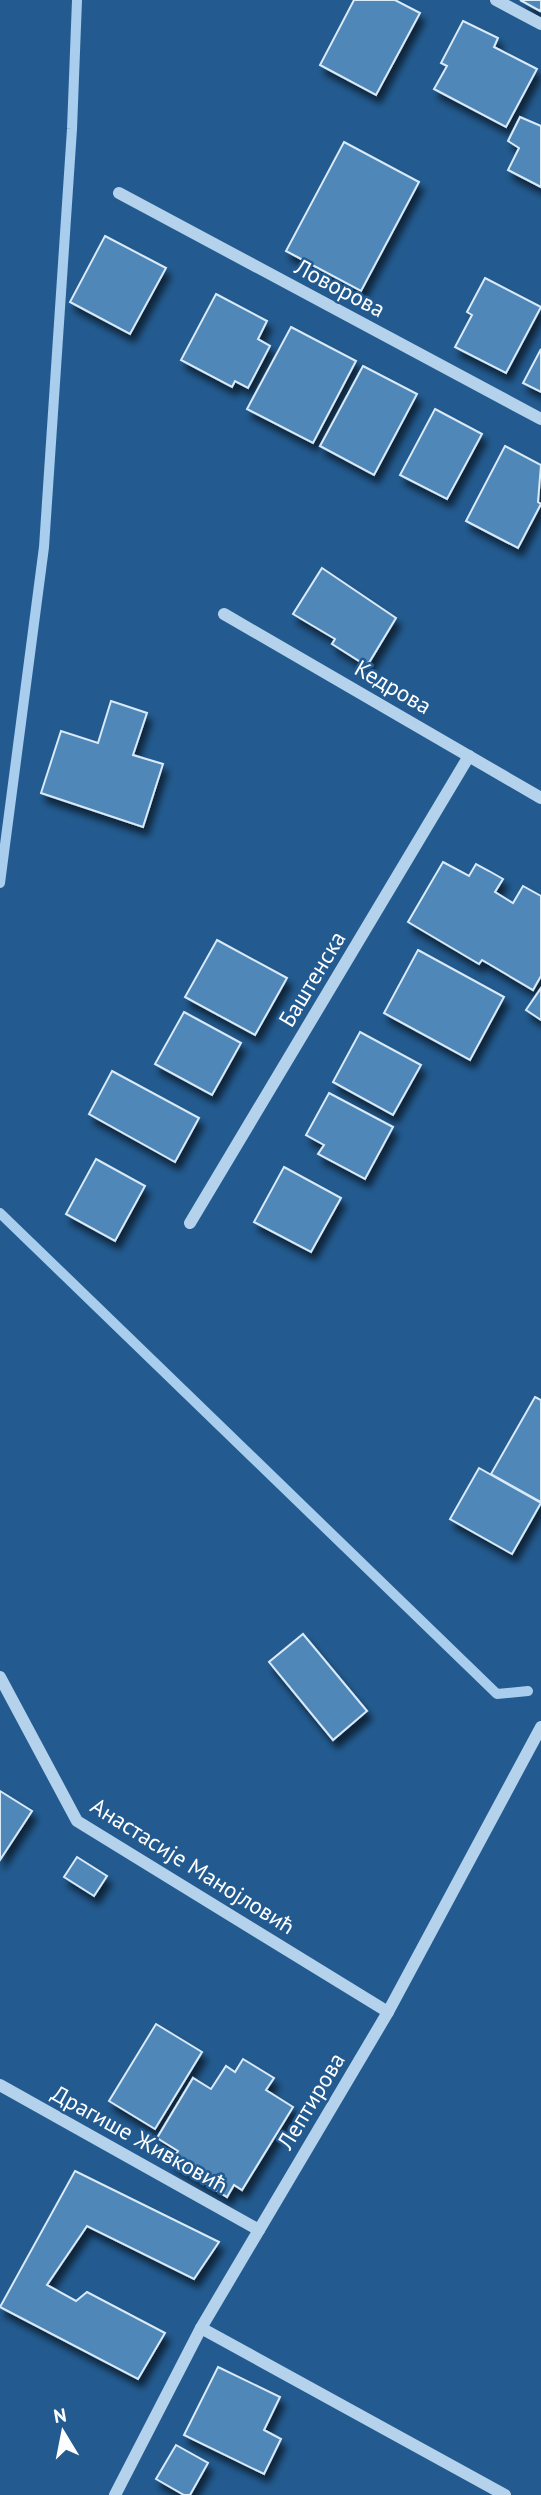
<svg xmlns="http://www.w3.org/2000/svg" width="541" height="2495" font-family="'PT Sans',sans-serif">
<defs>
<filter id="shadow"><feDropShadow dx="4.5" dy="8" stdDeviation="3.5" flood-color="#0009"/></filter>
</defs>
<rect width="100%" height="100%" fill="#235b90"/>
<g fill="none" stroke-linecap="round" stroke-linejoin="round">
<g stroke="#a8cded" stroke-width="10">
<polyline points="0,883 44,547 72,129 77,0"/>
<polyline points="0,1213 497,1694 528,1691"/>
</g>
</g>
<g fill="#5087b8" stroke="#d9eaf9" stroke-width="2" filter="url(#shadow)">
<polygon points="354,0 395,0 420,13 376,95 320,65"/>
<polygon points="520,0 541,0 541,8 540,11"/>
<polygon points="463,21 498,38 494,47 537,69 506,127 434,89 447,66 441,63"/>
<polygon points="520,117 541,126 541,187 508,170 519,148 508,141"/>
<polygon points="344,142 419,182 361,291 286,251"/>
<polygon points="105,236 166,268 130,334 70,302"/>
<polygon points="485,278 541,307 506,373 455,347 472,315 467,312"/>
<polygon points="216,294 267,321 258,339 270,346 248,388 235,381 232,387 181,360"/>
<polygon points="291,327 356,361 313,443 247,409"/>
<polygon points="541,349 541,392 523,383"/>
<polygon points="363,366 417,394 374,475 320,446"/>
<polygon points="435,409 482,434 447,499 400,475"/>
<polygon points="505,446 541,465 538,502 541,504 518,548 466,521"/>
<polygon points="322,568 396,618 367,666 332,644 335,639 293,614"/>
<polygon points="111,701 147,713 133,755 163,764 143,827 41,793 61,731 98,743"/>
<polygon points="443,862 469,876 476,864 489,871 503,879 495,892 513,903 523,886 541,896 541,976 533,990 482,960 479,964 408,922"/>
<polygon points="217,940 287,978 255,1035 185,997"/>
<polygon points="418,950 504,997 470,1060 384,1013"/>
<polygon points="541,988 541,1020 526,1010"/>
<polygon points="184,1012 241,1043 212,1095 155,1064"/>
<polygon points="360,1032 421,1065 393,1115 333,1082"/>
<polygon points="112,1071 199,1118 175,1162 89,1114"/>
<polygon points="329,1093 393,1127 365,1179 318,1154 324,1145 306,1135"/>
<polygon points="96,1159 145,1186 115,1241 66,1214"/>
<polygon points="284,1167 341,1198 311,1252 254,1222"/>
<polygon points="535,1397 541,1400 541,1502 491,1474"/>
<polygon points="479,1468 541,1503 512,1554 450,1519"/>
<polygon points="303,1634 367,1711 333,1740 269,1662"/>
<polygon points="0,1791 32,1811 0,1860"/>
<polygon points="77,1857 107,1876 94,1896 64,1877"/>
<polygon points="156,2024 202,2052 155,2129 109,2101"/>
<polygon points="243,2059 274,2078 266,2090 293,2107 242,2190 234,2185 227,2197 171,2162 178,2151 157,2138 193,2078 211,2089 226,2066 235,2072"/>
<polygon points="75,2171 219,2242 194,2279 87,2226 47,2285 76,2301 87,2292 165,2333 138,2379 0,2307"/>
<polygon points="218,2367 280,2397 264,2430 281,2439 264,2474 184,2435"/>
<polygon points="176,2445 208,2463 190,2495 184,2495 156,2479"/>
</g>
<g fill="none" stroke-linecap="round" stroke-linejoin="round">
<g stroke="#b4d2ec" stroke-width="12">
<polyline points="496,0 541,24"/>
<polyline points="119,193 541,419"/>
<polyline points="224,614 541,798"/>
<polyline points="190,1223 469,756"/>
<polyline points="0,1677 77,1821 388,2012"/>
<polyline points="0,2085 259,2230"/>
<polyline points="201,2328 505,2495"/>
<polyline points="115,2495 201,2328 388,2012 541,1727"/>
</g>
</g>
<g text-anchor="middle" stroke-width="5" stroke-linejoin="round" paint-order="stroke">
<g font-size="23" fill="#fff" stroke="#235b90">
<text transform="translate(340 288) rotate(28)" y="8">Ловорова</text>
<text transform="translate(393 687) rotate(30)" y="8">Кедрова</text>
<text transform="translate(312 979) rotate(-59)" y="8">Баштенска</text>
<text transform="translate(193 1866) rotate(32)" y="8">Анастасије Манојловић</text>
<text transform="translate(311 2101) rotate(-59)" y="8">Лептирова</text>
<text transform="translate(140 2139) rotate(29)" y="8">Драгише Живковић</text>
</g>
</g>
<g transform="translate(63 2432) rotate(350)" stroke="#235b90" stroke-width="5" paint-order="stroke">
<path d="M0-5L12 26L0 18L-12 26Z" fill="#ffffff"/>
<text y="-10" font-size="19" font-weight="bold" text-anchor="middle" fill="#ffffff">N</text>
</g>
</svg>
